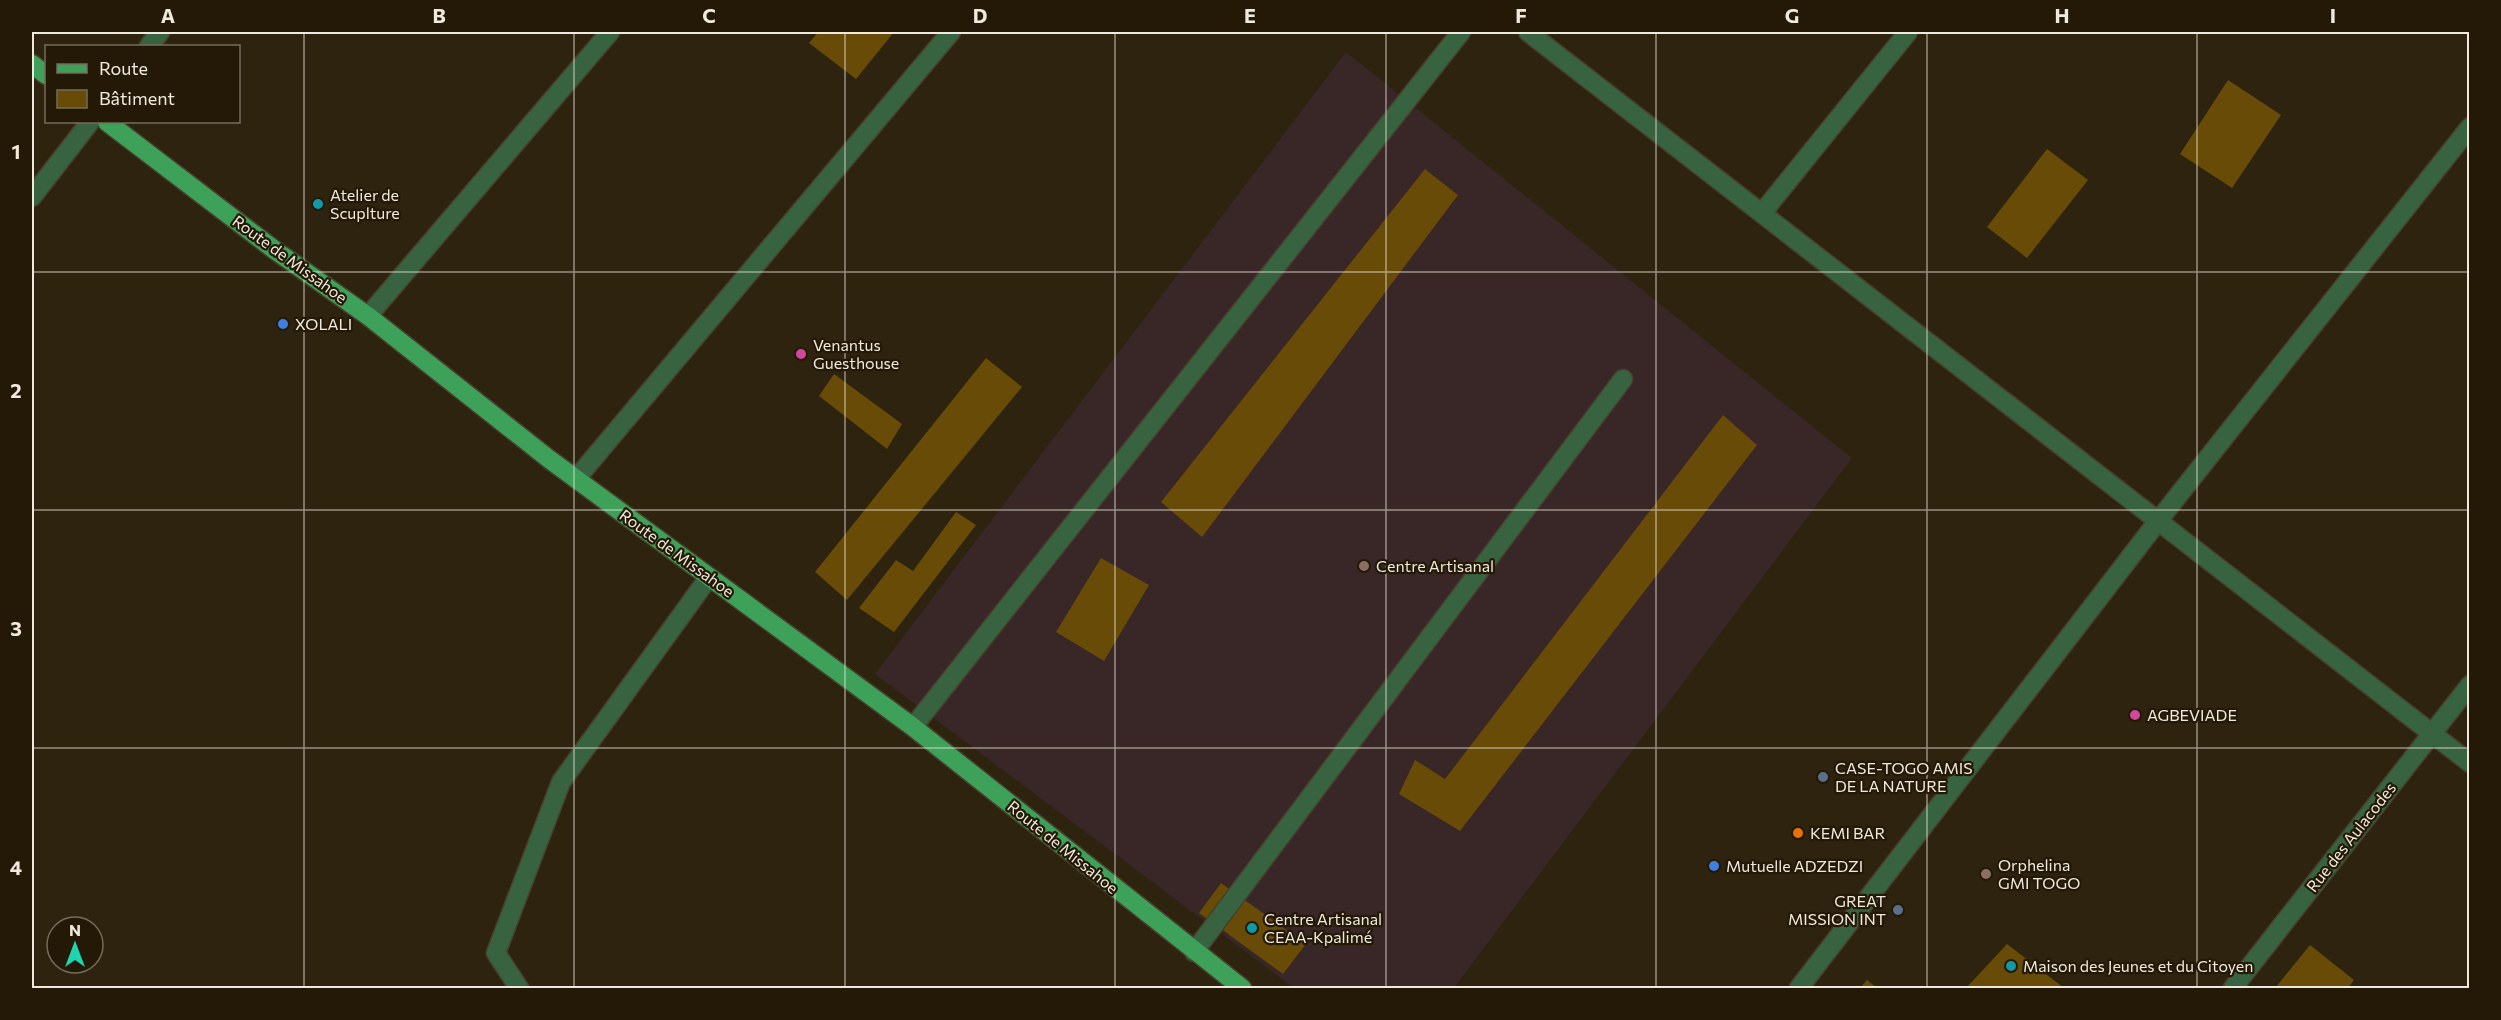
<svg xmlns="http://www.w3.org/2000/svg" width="2501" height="1020" font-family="Commissioner,sans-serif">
<rect width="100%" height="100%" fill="#2d230f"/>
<polygon fill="#392626" points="1346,52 1852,458 1454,988 1294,988 875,674"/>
<g fill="#674b07">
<polygon points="818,32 894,32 856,79 809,43"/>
<polygon points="2228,80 2281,115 2232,188 2180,154"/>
<polygon points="2047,149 2088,180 2027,258 1987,227"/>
<polygon points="1425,169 1458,195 1202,537 1161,502"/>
<polygon points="986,358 1022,387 847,600 815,572"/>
<polygon points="834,374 902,424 887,449 819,396"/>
<polygon points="1723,415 1757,445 1460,831 1399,794 1415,760 1445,779"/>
<polygon points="956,512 976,525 894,632 859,608 896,560 913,571"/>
<polygon points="1101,558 1149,585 1104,661 1056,632"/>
<polygon points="1221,883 1306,944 1283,974 1199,913"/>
<polygon points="2007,944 2064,988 1966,988"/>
<polygon points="2310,945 2354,980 2348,988 2275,988"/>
<polygon points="1867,980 1877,988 1860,988"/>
</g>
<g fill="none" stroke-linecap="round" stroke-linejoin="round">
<g stroke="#483f2c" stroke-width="21">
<g id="minor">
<polyline points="1528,32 2470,763"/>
<polyline points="149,46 160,32"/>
<polyline points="32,197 90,122"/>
<polyline points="1762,213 1908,32"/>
<polyline points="368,316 610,32"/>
<polyline points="576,479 951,32"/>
<polyline points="913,727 1461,32"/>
<polyline points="1194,952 1623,379"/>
<polyline points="519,988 496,953 561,782 709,577"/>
<polyline points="1799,988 2158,521 2470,127"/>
<polyline points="2233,988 2470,685"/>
</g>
</g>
<g stroke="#483f2c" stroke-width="21">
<g id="major">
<polyline points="32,64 46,75"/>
<polyline points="107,122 276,251 368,316 549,459 913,727 1242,988"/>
</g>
</g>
<use href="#minor" stroke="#376340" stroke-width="18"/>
<use href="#major" stroke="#3da159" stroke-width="18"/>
</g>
<path fill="none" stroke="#f0e9dd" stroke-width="1.5" stroke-opacity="0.55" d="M304,32V988M574,32V988M845,32V988M1115,32V988M1386,32V988M1656,32V988M1927,32V988M2197,32V988M32,272H2470M32,510H2470M32,748H2470"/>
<g fill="#0f9aa8" stroke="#231906" stroke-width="2">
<circle cx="318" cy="204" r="6"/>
<circle cx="1252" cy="928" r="6"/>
<circle cx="2011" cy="966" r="6"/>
</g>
<g fill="#3f7fe0" stroke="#231906" stroke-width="2">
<circle cx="283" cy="324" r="6"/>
<circle cx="1714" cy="866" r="6"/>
</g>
<g fill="#d1479c" stroke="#231906" stroke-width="2">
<circle cx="801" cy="354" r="6"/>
<circle cx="2135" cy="715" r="6"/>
</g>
<g fill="#8d6e63" stroke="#231906" stroke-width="2">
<circle cx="1364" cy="566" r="6"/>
<circle cx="1986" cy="874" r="6"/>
</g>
<g fill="#5c6f8a" stroke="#231906" stroke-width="2">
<circle cx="1823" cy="777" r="6"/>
<circle cx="1898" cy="910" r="6"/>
</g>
<circle fill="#e8710a" stroke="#231906" stroke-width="2" cx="1798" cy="833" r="6"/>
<g text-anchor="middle" stroke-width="4.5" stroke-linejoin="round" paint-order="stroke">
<g font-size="16" fill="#f0e9dd" stroke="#231906" text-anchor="start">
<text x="330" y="201">Atelier de<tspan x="330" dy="18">Scuplture</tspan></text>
<text x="295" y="330">XOLALI</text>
<text x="813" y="351">Venantus<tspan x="813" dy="18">Guesthouse</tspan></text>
<text x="1376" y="572">Centre Artisanal</text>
<text x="2147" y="721">AGBEVIADE</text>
<text x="1835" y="774">CASE-TOGO AMIS<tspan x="1835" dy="18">DE LA NATURE</tspan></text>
<text x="1810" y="839">KEMI BAR</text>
<text x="1998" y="871">Orphelina<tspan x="1998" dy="18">GMI TOGO</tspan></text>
<text x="1726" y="872">Mutuelle ADZEDZI</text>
<text x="1886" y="907" text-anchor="end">GREAT<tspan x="1886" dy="18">MISSION INT</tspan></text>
<text x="1264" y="925">Centre Artisanal<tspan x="1264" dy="18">CEAA-Kpalimé</tspan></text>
<text x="2023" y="972">Maison des Jeunes et du Citoyen</text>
</g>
<g font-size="16" fill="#f0e9dd" stroke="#231906">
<text transform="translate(290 259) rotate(36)" y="6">Route de Missahoe</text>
<text transform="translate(677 553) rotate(36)" y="6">Route de Missahoe</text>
<text transform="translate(2351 837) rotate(-52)" y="6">Rue des Aulacodes</text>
<text transform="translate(1063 847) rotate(39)" y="6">Route de Missahoe</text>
</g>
</g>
<rect width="2501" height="1020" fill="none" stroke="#231906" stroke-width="66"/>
<rect x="45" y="45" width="195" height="78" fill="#231906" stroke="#756c5c" stroke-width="1.5"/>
<rect x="57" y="64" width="30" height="9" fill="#3da159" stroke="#756c5c" stroke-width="1.5"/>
<text x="99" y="75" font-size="18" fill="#f0e9dd">Route</text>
<rect x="57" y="90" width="30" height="18" fill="#674b07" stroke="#756c5c" stroke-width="1.5"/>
<text x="99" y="105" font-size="18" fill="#f0e9dd">Bâtiment</text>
<g transform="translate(75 945)"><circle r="28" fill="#231906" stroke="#756c5c" stroke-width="1.5"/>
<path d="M0-4.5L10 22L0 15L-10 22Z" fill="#1ed5b0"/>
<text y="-9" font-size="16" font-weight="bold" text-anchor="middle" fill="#f0e9dd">N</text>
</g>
<rect x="33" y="33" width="2435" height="954" fill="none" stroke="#f0e9dd" stroke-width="2"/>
<g font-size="20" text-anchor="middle" font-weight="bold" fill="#f0e9dd">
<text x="168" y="23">A</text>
<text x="439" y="23">B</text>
<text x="709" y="23">C</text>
<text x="980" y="23">D</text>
<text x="1250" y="23">E</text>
<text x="1521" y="23">F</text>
<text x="1792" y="23">G</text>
<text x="2062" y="23">H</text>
<text x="2333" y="23">I</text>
<text x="16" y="159">1</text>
<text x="16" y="398">2</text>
<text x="16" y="636">3</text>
<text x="16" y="875">4</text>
</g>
</svg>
